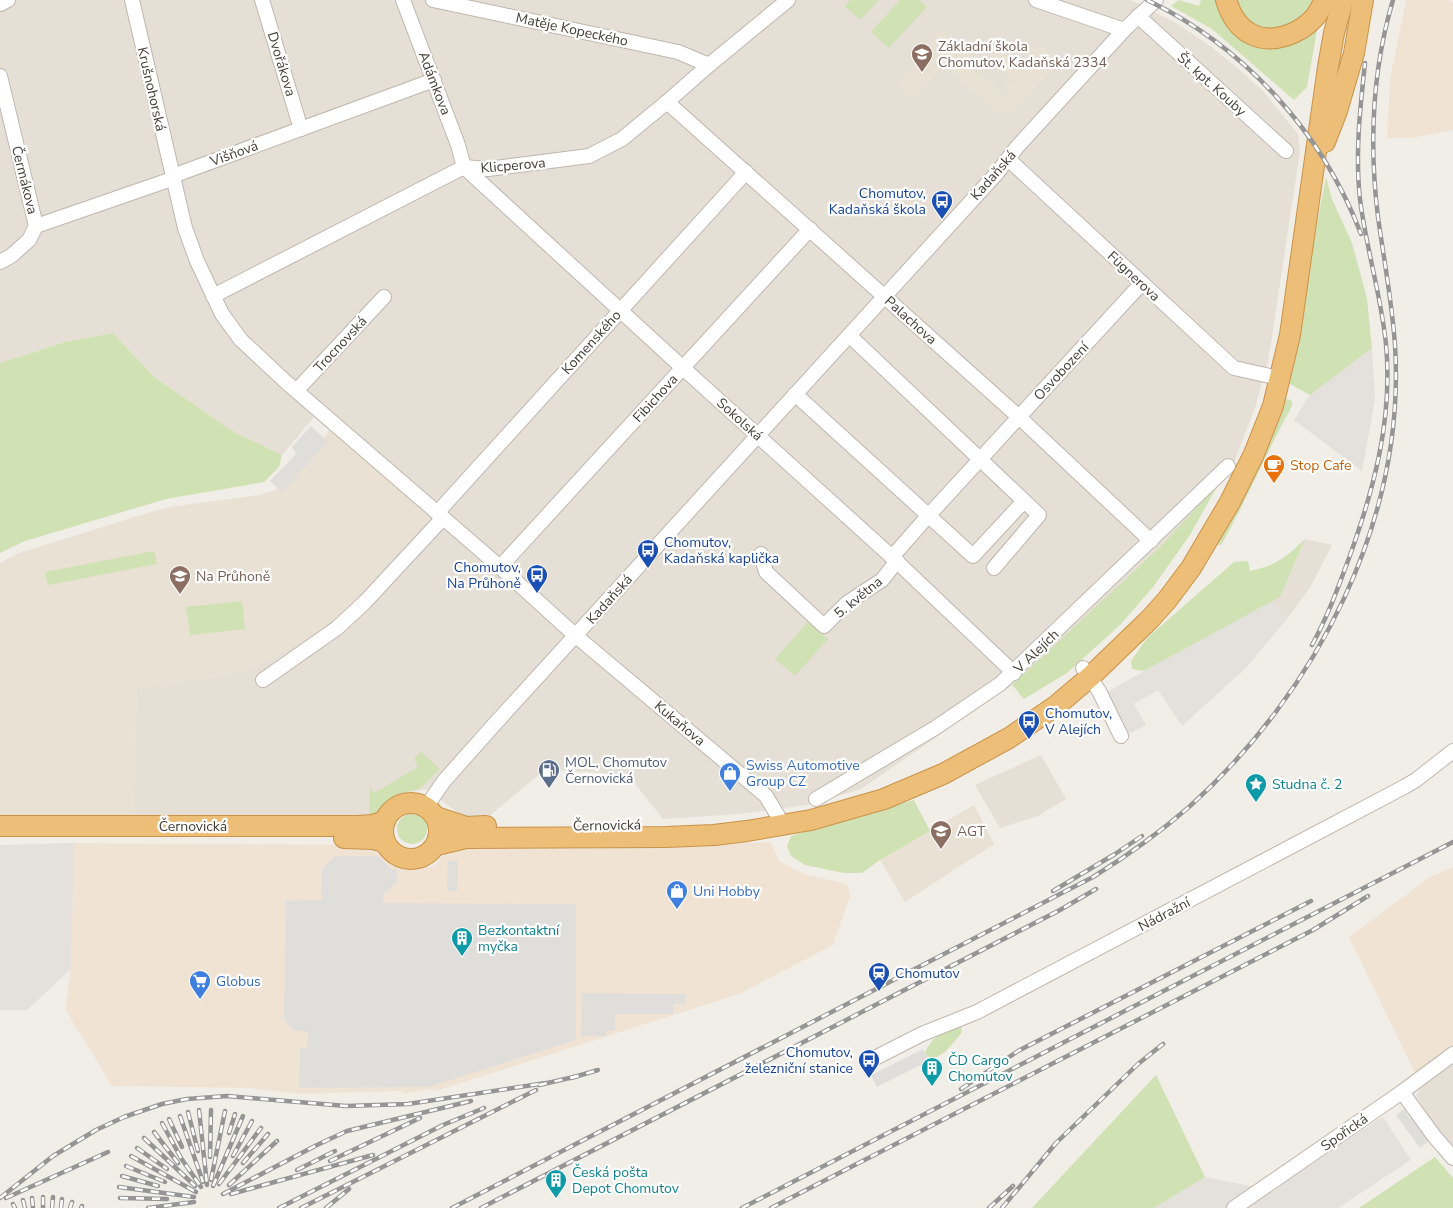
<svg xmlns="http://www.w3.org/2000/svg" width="1453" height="1208" font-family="'Nunito Sans',sans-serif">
<rect width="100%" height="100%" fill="#f1eee7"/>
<g fill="#e5dfd6">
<polygon points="0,0 1131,0 1176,23 1206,43 1234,65 1263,91 1298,134 1300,152 1268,362 1255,408 1231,470 1162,545 1018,681 861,789 807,805 739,814 663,819 628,775 546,769 483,821 462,816 426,789 399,794 374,819 133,821 137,688 249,670 431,517 314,417 282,455 234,432 154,377 113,333 65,342 0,363"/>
<polygon points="1305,539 1332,545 1311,586 1287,619 1270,601 1280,597"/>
<polygon points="1041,755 1066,799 1038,816 1000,828 975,785"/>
<polygon points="1453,1063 1453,1155 1440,1138 1416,1095 1424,1084"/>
</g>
<g fill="#f1e3d4">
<polygon points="1406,0 1449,0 1453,3 1453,130 1412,138 1387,138 1390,79"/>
<polygon points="771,842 779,861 807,875 844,883 848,886 850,896 833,945 739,994 436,1091 429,1089 405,1094 400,1091 300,1094 250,1088 112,1086 65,1009 71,969 74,843 355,845 383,854 400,866 433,867 447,852 466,848 585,849"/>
<polygon points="1453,867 1453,1063 1424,1084 1415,1073 1349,937 1430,877"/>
</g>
<g fill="#e4e0dc">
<polygon points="1372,348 1375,399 1362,471 1294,420 1310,395"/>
<polygon points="1270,601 1287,619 1246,668 1182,726 1158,690 1134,704 1146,725 1124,736 1105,693"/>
<polygon points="74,843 71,969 27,1010 0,1010 0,845"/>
<polygon points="1383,1117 1411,1160 1338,1208 1154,1208 1205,1177 1250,1186 1293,1173"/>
</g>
<g fill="#e9e1d3">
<polygon points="941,30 975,60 970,67 985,81 990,76 997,82 992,87 1003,97 1009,90 1003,86 1008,80 1013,86 1017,82 1012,77 1010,78 992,61 993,60 989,56 996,48 1000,52 1001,51 1020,68 1019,69 1024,74 1028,70 1021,66 1027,60 1031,66 1035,62 1027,55 1038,43 1059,61 1007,117 999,110 996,113 951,72 954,69 946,62 913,98 898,84 932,46 929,43"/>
<polygon points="330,430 431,517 330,628 249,670 137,688 133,821 0,819 0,563 19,553 154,511 176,506 260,495 281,488"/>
<polygon points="974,805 994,844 905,902 880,860"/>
</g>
<g fill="#d0e1b4">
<polygon points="850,0 879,0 860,20 845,6"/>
<polygon points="900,0 919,0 927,7 889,48 871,32"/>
<polygon points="1179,0 1199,6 1201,0 1221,0 1225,19 1297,40 1317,30 1307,87 1294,100 1212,29 1171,6"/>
<path d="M1235,0H1314C1294,31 1286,34 1250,26L1235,3Z"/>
<polygon points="1326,177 1332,199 1352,243 1361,276 1367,299 1372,348 1310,395 1286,382"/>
<polygon points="113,333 154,377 234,432 282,455 279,467 264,482 166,499 25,541 0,553 0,363 65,342"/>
<path d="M1288,399L1292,401V406C1267,451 1247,500 1221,545H1217L1283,400Z"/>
<polygon points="1219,483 1190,535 1153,587 1121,624 1067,673 1024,699 1012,685 1162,545"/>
<path d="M1305,539L1280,597L1144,671L1132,669L1131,661L1147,638L1234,562L1248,561L1250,571C1277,565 1285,558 1305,539Z"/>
<polygon points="154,551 157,564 48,585 45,572"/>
<polygon points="242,601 245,629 190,635 186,607"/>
<polygon points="808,622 828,639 795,676 775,659"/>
<polygon points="421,752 440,769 419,789 399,794 392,798 375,813 369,816 370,786 374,793 418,767 414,759"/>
<polygon points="914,800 930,831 880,860 862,873 844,873 805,865 791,856 787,846 791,836"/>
<circle cx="412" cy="829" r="15"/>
<path d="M955,1024L961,1026L962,1032C956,1040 933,1071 925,1052C930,1040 944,1030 955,1024Z"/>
<polygon points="1156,1075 1205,1177 1154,1208 1032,1208"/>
<polygon points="1435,1157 1453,1178 1453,1208 1359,1208"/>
</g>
<g fill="#e0dedb">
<polygon points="311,426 328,442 281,492 270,481 296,454 292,447"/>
<polygon points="335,856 378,856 391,869 397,869 397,883 392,884 391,889 384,893 383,903 576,904 576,1040 428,1087 299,1088 300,1048 307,1048 308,1032 293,1030 284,1019 286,901 321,900 322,869"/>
<polygon points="448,861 458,861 457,891 447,891"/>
<polygon points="582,993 685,994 685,1004 673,1004 673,1014 615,1014 615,1030 606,1031 606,1036 581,1036"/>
<polygon points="923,1049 929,1061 877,1087 871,1075"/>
<polygon points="1404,1109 1410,1119 1415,1115 1432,1138 1420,1148 1396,1115"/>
</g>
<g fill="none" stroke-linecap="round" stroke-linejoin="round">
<g stroke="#bfb7ae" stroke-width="16">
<g id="minor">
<polyline points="132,0 185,228 197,261 222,314 241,340 286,382 500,567 576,636 766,796 778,816"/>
<polyline points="262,0 301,129"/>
<polyline points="403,0 458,145 464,167"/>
<polyline points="433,0 678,52 709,65"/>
<polyline points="1036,0 1124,30"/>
<polyline points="0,4 8,0"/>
<polyline points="1138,16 1286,151"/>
<polyline points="0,76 36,226"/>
<polyline points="667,102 1019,417 1151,541"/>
<polyline points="1008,159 1234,368 1270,376"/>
<polyline points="464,167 683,368 892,557 1014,673"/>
<polyline points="36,226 172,179 178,174 434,80"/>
<polyline points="0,262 11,256 29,240 36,226"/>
<polyline points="213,296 464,167 488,169 589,156 622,139 667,102 709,65 788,0"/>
<polyline points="850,336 1039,515 994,568"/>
<polyline points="296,391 384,297"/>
<polyline points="795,394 973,556 1024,501"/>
<polyline points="437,513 746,172"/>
<polyline points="761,554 766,572 824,626 847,603 882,580 897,561"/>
<polyline points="892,557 928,516 1142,283"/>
<polyline points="500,567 810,229"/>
<polyline points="1083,668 1099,691 1121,736"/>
<polyline points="263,680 337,628 365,602 443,518"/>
<polyline points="816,799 935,728 1000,684 1228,466"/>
<path d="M426,807L444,781L492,727C662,543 830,358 997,173L1017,147L1124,30L1156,0"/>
<polyline points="867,1062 922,1034 977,1012 1404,787 1416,780 1453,751"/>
<polyline points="1402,1092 1434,1136 1453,1158"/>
<polyline points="1234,1208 1402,1092 1453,1054"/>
</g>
</g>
<g stroke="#ca9248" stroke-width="22">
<g id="highway">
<path d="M1226,0C1230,13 1237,27 1251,34C1272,45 1300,34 1315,17C1319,12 1322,5 1325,0"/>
<polyline points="1325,142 1337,111 1354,53 1363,0"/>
<circle cx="411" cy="831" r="28"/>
<polyline points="436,817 466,827 486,826"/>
<polyline points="0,826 357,826 373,825 385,821"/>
<polyline points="344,838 373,839 385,842"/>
<polyline points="437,845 466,838 666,837 714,835 747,831 811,820 884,799 943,774 1009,738 1057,705 1090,677 1150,619 1167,600 1191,568 1230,502 1254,454 1273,406 1290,335 1328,67 1334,33 1343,0"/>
</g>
</g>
<use href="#minor" stroke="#fff" stroke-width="14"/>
<use href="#highway" stroke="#ecbe77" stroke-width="20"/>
<g stroke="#959595" stroke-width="4.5">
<g id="rail">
<path d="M1147,0C1245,47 1322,132 1361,234"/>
<path d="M1312,645C1327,618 1338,588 1349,558C1374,489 1393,419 1386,344C1381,295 1366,248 1360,199C1355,154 1360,109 1365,63"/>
<polyline points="1053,891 1115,854 1142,836"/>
<polyline points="571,1078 598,1070"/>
<polyline points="539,1085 578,1076"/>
<polyline points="961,1089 1018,1051 1311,901"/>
<polyline points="199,1110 207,1185"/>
<polyline points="188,1112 198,1151"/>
<polyline points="180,1116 203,1182"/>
<polyline points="169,1119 182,1147"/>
<polyline points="162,1123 181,1158 201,1187"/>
<polyline points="154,1132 178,1163"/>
<polyline points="229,1133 235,1114"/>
<polyline points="144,1138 195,1186"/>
<polyline points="137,1148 167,1169"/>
<polyline points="131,1156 196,1192"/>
<polyline points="233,1156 252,1121"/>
<polyline points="210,1157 211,1110"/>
<polyline points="330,1161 420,1118"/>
<polyline points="243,1163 268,1134"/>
<polyline points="126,1166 165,1182"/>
<polyline points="297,1170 335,1151"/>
<polyline points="122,1176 158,1186"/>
<polyline points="211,1180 225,1111"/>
<polyline points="219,1184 261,1128"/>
<polyline points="229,1185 277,1141"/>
<polyline points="213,1186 243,1116"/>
<polyline points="119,1187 194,1197"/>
<polyline points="223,1194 317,1145 347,1131 471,1101"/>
<polyline points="231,1194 373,1155"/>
<polyline points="43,1197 43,1208"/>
<polyline points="0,1198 53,1156 96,1130 124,1117 162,1104 187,1099 227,1096 346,1106 408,1104 546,1083"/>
<polyline points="6,1198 108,1152"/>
<polyline points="32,1198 33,1208"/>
<polyline points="120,1198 167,1199"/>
<polyline points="23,1200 25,1208"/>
<polyline points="13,1204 15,1208"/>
<polyline points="52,1208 53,1197"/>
<polyline points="61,1208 62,1199"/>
<polyline points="70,1208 72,1202"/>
<polyline points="81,1208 82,1206"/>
<polyline points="148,1208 194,1202"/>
<polyline points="279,1208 443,1125 484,1108"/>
<polyline points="301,1208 536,1090"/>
<polyline points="326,1208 349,1189"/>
<path d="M452,1208L1093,877C1127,856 1159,833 1189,807C1317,692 1406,519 1395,345C1392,302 1384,260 1378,217C1369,144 1372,71 1393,0"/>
<polyline points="481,1208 1060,910 1096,889"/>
<polyline points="742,1208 1453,842"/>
<polyline points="771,1208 1313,930 1368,896"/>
<polyline points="989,1208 1013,1186"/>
<polyline points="1002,1208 1056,1143 1138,1064 1163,1044"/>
</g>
</g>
<use href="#rail" stroke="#fff" stroke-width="2.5" stroke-dasharray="8" stroke-linecap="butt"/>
</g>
<defs>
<g id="school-pin" transform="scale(1.125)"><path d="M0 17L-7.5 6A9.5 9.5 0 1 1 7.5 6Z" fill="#8d6e63" stroke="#fff"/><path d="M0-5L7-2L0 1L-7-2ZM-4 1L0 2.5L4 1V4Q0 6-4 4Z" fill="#fff"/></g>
<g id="bus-pin" transform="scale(1.125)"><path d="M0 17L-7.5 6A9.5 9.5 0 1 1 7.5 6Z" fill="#1a4fb4" stroke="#fff"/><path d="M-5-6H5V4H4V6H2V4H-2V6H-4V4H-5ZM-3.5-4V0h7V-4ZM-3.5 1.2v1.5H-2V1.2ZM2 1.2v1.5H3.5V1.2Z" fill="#fff"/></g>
<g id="cafe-pin" transform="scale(1.125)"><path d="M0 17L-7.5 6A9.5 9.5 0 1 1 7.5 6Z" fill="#e8710a" stroke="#fff"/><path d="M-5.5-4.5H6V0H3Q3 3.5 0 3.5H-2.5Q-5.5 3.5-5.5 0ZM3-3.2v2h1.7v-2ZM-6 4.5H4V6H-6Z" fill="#fff"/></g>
<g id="fuel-pin" transform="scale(1.125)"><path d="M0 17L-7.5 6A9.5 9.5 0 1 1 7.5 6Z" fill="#5c6f8a" stroke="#fff"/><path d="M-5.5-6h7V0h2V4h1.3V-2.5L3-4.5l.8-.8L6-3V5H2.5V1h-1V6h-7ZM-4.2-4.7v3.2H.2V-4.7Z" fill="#fff"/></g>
<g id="shop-pin" transform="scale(1.125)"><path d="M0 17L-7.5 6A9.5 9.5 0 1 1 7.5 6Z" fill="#3f7fe0" stroke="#fff"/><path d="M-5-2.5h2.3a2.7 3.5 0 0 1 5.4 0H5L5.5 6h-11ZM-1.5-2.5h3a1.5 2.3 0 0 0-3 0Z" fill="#fff"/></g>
<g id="sight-pin" transform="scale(1.125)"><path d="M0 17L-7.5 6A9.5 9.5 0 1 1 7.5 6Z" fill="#0f9aa8" stroke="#fff"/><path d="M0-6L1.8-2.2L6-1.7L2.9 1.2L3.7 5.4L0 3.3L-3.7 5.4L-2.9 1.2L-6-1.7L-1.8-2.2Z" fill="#fff"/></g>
<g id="building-pin" transform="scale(1.125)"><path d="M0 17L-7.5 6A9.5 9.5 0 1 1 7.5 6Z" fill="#0f9aa8" stroke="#fff"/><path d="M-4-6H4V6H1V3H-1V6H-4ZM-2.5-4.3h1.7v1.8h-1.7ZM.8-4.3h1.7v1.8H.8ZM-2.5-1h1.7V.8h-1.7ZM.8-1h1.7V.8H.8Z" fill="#fff"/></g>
<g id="station-pin" transform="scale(1.125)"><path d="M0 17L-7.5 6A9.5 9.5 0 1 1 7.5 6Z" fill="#1a4fb4" stroke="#fff"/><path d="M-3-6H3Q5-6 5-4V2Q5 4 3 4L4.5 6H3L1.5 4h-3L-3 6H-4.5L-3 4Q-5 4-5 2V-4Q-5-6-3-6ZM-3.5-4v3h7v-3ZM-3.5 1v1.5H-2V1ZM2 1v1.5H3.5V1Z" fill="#fff"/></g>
<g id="supermarket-pin" transform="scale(1.125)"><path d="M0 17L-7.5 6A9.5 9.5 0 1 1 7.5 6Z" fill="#3f7fe0" stroke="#fff"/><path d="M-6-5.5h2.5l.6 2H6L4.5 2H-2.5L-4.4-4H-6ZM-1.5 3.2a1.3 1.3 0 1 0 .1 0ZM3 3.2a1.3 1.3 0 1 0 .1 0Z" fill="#fff"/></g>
</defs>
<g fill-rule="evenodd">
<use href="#school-pin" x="922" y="54"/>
<use href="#bus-pin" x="942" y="201"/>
<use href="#cafe-pin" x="1274" y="465"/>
<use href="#bus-pin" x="648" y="550"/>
<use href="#bus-pin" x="537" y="575"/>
<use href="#school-pin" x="180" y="576"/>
<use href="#bus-pin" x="1029" y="721"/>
<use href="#fuel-pin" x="549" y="770"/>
<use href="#shop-pin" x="730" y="773"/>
<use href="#sight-pin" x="1256" y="784"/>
<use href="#school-pin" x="941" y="831"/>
<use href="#shop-pin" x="677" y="891"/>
<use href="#building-pin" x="462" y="938"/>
<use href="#station-pin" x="879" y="973"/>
<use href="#supermarket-pin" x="200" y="981"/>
<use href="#bus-pin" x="869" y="1060"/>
<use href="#building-pin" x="932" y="1068"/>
<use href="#building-pin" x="556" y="1180"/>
</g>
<g text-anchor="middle" stroke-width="4.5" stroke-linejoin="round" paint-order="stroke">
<g font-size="14" fill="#433e37" stroke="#fff">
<text transform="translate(572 29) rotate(12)" y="5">Matěje Kopeckého</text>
<text transform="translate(282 64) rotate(73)" y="5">Dvořákova</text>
<text transform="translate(435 83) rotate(69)" y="5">Adámkova</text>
<text transform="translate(1212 84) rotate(42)" y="5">Št. kpt. Kouby</text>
<text transform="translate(152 89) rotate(77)" y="5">Krušnohorská</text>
<text transform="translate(234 153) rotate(-20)" y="5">Višňová</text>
<text transform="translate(513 165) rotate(-5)" y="5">Klicperova</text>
<text transform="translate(993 175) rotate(-49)" y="5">Kadaňská</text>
<text transform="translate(25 180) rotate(76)" y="5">Čermákova</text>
<text transform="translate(1134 276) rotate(43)" y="5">Fügnerova</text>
<text transform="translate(911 320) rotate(42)" y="5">Palachova</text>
<text transform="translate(591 342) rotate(-48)" y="5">Komenského</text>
<text transform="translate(340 344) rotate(-47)" y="5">Trocnovská</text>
<text transform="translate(1061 371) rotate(-47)" y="5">Osvobození</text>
<text transform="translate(655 398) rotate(-48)" y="5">Fibichova</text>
<text transform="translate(740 419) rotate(42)" y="5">Sokolská</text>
<text transform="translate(858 597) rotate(-39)" y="5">5. května</text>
<text transform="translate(609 599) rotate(-48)" y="5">Kadaňská</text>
<text transform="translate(1036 651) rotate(-44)" y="5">V Alejích</text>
<text transform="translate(680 723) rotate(40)" y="5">Kukaňova</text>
<text transform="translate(607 825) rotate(-1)" y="5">Černovická</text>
<text x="193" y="831">Černovická</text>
<text transform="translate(1164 914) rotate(-28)" y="5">Nádražní</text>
<text transform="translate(1344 1132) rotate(-35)" y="5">Spořická</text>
</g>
<g font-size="14" fill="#785e54" stroke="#fff" text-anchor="start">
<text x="938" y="51">Základní škola<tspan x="938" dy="16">Chomutov, Kadaňská 2334</tspan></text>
<text x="196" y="581">Na Průhoně</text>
<text x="957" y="836">AGT</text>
</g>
<g font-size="14" fill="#164399" stroke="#fff" text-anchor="end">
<text x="926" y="198">Chomutov,<tspan x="926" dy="16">Kadaňská škola</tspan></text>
<text x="664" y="547" text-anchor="start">Chomutov,<tspan x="664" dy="16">Kadaňská kaplička</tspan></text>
<text x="521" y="572">Chomutov,<tspan x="521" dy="16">Na Průhoně</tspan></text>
<text x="1045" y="718" text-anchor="start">Chomutov,<tspan x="1045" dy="16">V Alejích</tspan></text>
<text x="895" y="978" text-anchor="start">Chomutov</text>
<text x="853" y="1057">Chomutov,<tspan x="853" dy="16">železniční stanice</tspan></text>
</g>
<g font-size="14" fill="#c56008" stroke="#fff" text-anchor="start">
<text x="1290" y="470">Stop Cafe</text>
</g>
<g font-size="14" fill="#4e5e75" stroke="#fff" text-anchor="start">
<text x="565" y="767">MOL, Chomutov<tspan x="565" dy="16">Černovická</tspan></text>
</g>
<g font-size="14" fill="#366cbe" stroke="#fff" text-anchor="start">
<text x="746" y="770">Swiss Automotive<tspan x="746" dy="16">Group CZ</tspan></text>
<text x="693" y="896">Uni Hobby</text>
<text x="216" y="986">Globus</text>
</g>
<g font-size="14" fill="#0d838f" stroke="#fff" text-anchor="start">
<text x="1272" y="789">Studna č. 2</text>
<text x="478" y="935">Bezkontaktní<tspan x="478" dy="16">myčka</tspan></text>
<text x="948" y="1065">ČD Cargo<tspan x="948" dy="16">Chomutov</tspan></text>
<text x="572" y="1177">Česká pošta<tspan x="572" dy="16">Depot Chomutov</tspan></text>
</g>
</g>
</svg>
